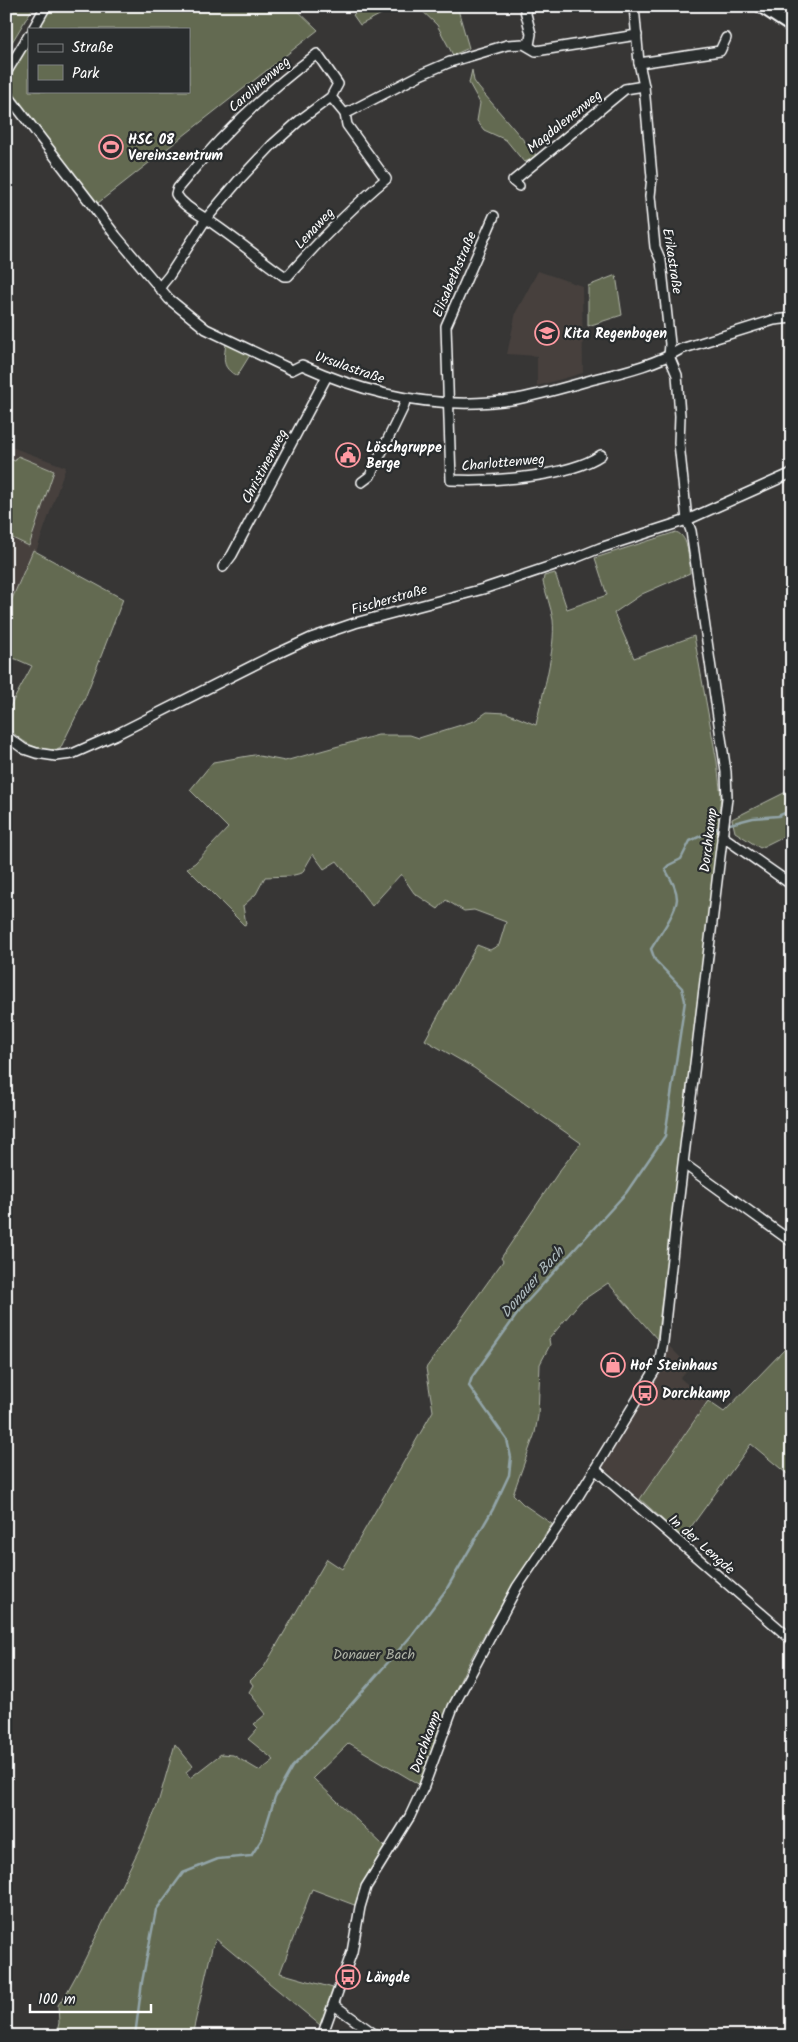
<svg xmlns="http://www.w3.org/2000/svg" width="798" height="2042" font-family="Kalam,sans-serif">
<rect width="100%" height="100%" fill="#373635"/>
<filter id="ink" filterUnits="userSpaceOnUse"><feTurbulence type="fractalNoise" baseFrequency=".02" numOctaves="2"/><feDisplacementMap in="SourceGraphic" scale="10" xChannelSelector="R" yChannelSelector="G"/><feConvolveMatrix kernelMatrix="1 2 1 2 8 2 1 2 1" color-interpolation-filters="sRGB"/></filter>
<g filter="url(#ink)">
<g fill="#46403d">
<polygon points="538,271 582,286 583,373 537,386 537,356 507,354 516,312"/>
<polygon points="6,445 66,467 36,552 33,551 6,613"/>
<polygon points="669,1346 690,1367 680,1378 708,1401 640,1499 602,1466 664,1365"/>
</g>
<g fill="#636b51" stroke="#b1b5a8">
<polygon points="6,6 34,6 6,52"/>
<polygon points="49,6 293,6 318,30 98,203 6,87 6,76 29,39 29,91 189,91 189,29 35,29"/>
<polygon points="362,6 392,6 391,9 360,25 353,15"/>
<polygon points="417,6 457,6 469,48 453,55 437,25"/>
<polygon points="472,70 474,81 479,88 537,156 534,159 524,162 506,140 484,130 477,121 480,103 469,83"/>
<polygon points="616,275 622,315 588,326 588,286"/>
<path d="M226,343L250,355L237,376C221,367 224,360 226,343Z"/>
<polygon points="18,456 54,471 29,546 6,535 6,467 10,459 15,461"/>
<path d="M676,532C690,537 688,559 690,573L642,594L614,613L634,658L694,636L717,762L721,797L718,819L721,818L657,1339L608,1283L580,1302L549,1339L550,1345L540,1364L538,1416L535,1433L513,1494L523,1504L552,1524L544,1536L546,1538C508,1592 473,1648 447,1709C436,1734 429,1760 420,1785L349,1743L313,1778L385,1847L357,1906L312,1889L280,1973L333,1988L320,2025L216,1939L212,1948L192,2036H56L59,2023L58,2005L66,1994L84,1961L143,1841L158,1803L175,1744L193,1766L186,1772L190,1778L221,1754L233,1755L260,1771L274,1760L248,1739L258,1728L254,1724L266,1714L249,1692L253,1685L250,1681L264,1667L327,1559L342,1569L433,1411L426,1368L503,1261L501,1258L560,1170L581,1143L474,1068L425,1040L477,945L490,950L499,945L506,922L474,910L464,911L446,900L438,909L414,893L401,874L372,906L337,861L324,869L313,854L302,873L290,876L265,877L256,894L243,906L246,924L244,925L187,868L195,863L228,828L190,790L213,762L254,755L285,761L378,735H410L419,738L474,721L487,712L507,713L536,725C542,695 556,649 553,620C551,607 546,594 543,582L544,576L555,573L567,609L607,595L595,558Z"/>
<path d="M33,550L123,599L85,698L60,749C37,752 20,742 6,725V714L32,666L16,659L6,657V613Z"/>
<polygon points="792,789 792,832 760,848 735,832 732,819"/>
<polygon points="785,1349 792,1349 792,1478 751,1444 683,1538 640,1499 708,1401 724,1412"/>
</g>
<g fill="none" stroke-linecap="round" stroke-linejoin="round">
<g stroke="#92a4a8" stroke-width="2.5">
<polyline points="726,825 753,818 778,816 792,810"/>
<path d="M135,2036L142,1982L156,1910L183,1873L218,1859L251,1856L262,1839L275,1797L292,1767L340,1717L412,1635L446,1590L493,1509L509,1475L511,1457L507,1440L469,1386L472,1377L523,1306L626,1193L665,1136L685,1001L682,988L655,960L651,949C658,937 676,913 677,899C677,888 670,878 665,869L669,865L681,859L690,841L720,827"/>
</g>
<g stroke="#fff" stroke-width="12">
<g id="minor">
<polyline points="524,6 531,34 529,45"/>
<polyline points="33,29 46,6"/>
<polyline points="639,63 720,51 726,38"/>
<polyline points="6,73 29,35"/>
<path d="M6,93L116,236L169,299L206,329L292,370L302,365C370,396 443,411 517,399C543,394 567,387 591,380C622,372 654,365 681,349L774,320L792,318"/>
<polyline points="345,114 422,74 450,62 507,45 524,44 536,51 637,35"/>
<polyline points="519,186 513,181 625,89 644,86"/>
<path d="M494,216L446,326L451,480C491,482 569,477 601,455"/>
<path d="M159,288L169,276L206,219L239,180L272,145L300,120L331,97L338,84L317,54C264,93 219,137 178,188L176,194C184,208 202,215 215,225C238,241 260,259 284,276H288C319,241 350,209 386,179L347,125L345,114L331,97"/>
<polyline points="362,482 370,476 403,408 406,398"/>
<polyline points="223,567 232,555 327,376"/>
<polyline points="6,736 24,749 36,753 56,756 72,754 115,735 270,657 311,638 355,623 483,589 575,558 600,548 687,520 792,473"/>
<polyline points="722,836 792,885"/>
<polyline points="684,1164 792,1242"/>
<polyline points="595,1469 792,1640"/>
<polyline points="334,2005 377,2036"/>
<polyline points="322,2036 352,1952 360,1907 366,1887 410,1816 424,1786 453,1707 517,1587 576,1500 652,1375 659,1364 663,1342 675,1230 727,798 726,772 691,531 687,520 679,443 680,416 677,375 669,356 670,344 661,261 655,247 650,196 652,177 644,86 639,63 634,6"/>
</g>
</g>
<g stroke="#fff" stroke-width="15">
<polyline id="major" points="760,6 792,27"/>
</g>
<use href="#minor" stroke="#2a2d2e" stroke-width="9"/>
<use href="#major" stroke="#2a2d2e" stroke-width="11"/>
</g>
</g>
<defs>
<g id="stadium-ring" transform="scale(1.25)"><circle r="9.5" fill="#2a2d2e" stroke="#ff9aa2" stroke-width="1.5"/><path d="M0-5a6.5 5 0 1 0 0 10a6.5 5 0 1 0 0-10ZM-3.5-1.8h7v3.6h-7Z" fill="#ff9aa2"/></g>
<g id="school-ring" transform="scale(1.25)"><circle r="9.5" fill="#2a2d2e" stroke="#ff9aa2" stroke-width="1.5"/><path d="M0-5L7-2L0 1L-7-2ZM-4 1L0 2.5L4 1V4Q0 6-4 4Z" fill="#ff9aa2"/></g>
<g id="civic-ring" transform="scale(1.25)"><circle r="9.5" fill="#2a2d2e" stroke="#ff9aa2" stroke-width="1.5"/><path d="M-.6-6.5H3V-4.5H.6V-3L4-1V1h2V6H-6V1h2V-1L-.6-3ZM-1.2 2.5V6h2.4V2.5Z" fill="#ff9aa2"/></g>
<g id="shop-ring" transform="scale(1.25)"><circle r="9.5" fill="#2a2d2e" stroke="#ff9aa2" stroke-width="1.5"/><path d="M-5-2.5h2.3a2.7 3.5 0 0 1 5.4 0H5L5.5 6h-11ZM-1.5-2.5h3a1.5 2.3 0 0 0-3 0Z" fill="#ff9aa2"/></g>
<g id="bus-ring" transform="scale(1.25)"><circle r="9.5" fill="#2a2d2e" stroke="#ff9aa2" stroke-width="1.5"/><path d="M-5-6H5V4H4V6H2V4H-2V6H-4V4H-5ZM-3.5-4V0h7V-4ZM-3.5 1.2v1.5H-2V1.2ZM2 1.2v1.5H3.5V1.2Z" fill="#ff9aa2"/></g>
</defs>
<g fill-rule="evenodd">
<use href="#stadium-ring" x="111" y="147"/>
<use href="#school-ring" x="547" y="333"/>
<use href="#civic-ring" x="348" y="455"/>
<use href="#shop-ring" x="613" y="1365"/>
<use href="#bus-ring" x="645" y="1393"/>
<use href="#bus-ring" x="348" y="1977"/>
</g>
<g text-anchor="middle" stroke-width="4.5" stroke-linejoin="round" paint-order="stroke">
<g font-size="14" fill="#fff" stroke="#2a2d2e">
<text transform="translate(259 84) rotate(-41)" y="5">Carolinenweg</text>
<text transform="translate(564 121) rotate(-39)" y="5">Magdalenenweg</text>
<text transform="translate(314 228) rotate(-47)" y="5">Lenaweg</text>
<text transform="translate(673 261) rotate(81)" y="5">Erikastraße</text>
<text transform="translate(454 274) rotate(-67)" y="5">Elisabethstraße</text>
<text transform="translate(350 367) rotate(19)" y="5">Ursulastraße</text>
<text transform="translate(503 462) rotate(-5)" y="5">Charlottenweg</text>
<text transform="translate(264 466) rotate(-62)" y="5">Christinenweg</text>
<text transform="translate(389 599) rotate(-16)" y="5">Fischerstraße</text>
<text transform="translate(708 840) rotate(-83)" y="5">Dorchkamp</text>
<text transform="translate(702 1544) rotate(41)" y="5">In der Lengde</text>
<text transform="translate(425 1742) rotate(-70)" y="5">Dorchkamp</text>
</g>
<g font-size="14" font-weight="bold" fill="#fff" stroke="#2a2d2e" text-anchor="start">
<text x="128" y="144">HSC 08<tspan x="128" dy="16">Vereinszentrum</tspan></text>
<text x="564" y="338">Kita Regenbogen</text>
<text x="366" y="452">Löschgruppe<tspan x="366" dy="16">Berge</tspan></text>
<text x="630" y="1370">Hof Steinhaus</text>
<text x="662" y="1398">Dorchkamp</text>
<text x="366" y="1982">Längde</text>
</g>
<g font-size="14" fill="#b1b5a8" stroke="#2a2d2e">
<text x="374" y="1659">Donauer Bach</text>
</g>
<g font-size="15" font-style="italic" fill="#aebbbe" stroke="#2a2d2e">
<text transform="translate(532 1282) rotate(-49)" y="5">Donauer Bach</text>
</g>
</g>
<rect width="798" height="2042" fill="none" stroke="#2a2d2e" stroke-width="25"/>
<rect x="12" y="12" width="773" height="2017" fill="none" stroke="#fff" stroke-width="2" filter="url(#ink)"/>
<rect x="28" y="28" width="162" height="65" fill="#2a2d2e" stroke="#7f8182"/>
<rect x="38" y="44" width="25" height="8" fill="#2a2d2e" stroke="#7f8182"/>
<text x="72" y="52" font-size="15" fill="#ffffff">Straße</text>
<rect x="38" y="65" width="25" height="15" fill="#636b51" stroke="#7f8182"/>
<text x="72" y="78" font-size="15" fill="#ffffff">Park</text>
<path d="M30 2004v8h121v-8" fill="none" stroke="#ffffff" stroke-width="2.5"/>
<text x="38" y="2004" font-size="15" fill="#ffffff" stroke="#2a2d2e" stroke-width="4" paint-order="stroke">100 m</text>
</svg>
